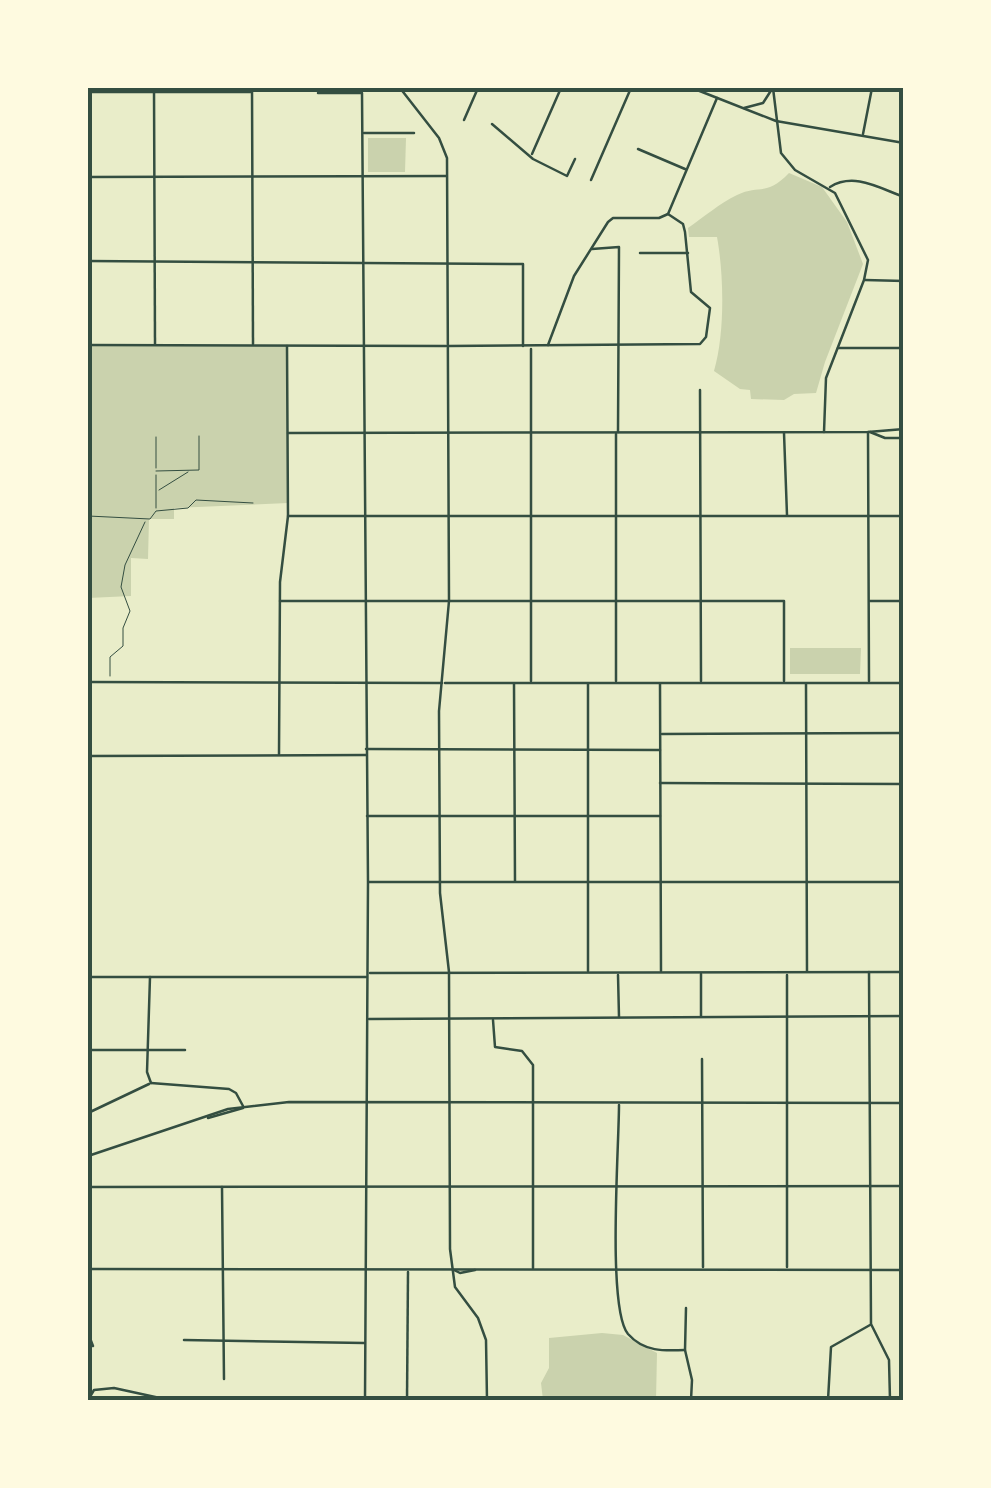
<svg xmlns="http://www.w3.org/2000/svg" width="991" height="1488" font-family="Inter,sans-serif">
<rect width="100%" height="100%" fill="#e9edc9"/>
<g fill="#cad2ad">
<polygon points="368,138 406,138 405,172 368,172"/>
<path d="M789,173L822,187L847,222L863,264L825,362L816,393L794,394L784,400L751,399L750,390L740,389L714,371C725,334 724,275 717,237H689L688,228C704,217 720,203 737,195C759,184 766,197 789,173Z"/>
<polygon points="88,345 287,346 288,503 174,508 174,519 149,519 148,559 131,558 131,596 88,598"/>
<polygon points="790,648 861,648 860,674 790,674"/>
<polygon points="602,1333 623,1335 657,1353 656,1400 543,1400 541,1383 549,1368 549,1338"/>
</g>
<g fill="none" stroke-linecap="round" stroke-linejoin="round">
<g stroke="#344e41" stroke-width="1">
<polyline points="156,437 156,468"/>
<polyline points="156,471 199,470 199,436"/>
<polyline points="156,475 156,508"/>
<polyline points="159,490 188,472"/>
<polyline points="88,516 150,519 156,511 188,508 196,500 253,503"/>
<polyline points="110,676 110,657 123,646 123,628 130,611 121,587 125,565 145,522"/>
</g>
<g stroke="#344e41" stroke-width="2.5">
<polyline points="252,88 253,344"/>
<polyline points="88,92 251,92"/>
<polyline points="318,93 362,93 368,882 365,1400"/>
<polyline points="464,120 478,88"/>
<polyline points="492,124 533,159 567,176 575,159"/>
<polyline points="364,133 414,133"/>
<polyline points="863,134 872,88"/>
<polyline points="638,149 685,169"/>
<polyline points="532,154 561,88"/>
<polyline points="88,177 446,176"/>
<polyline points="591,180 631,88"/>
<path d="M830,187C854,172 879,188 904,197"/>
<polyline points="592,249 619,247 618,432"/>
<polyline points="640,253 688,253"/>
<polyline points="88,261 523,264 523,346"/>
<polyline points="865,280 904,281"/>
<polyline points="548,345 574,276 608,222 613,218 659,218 668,214 717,98"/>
<polyline points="448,346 700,344 706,337 710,308 691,292 685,232 683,224 668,214"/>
<polyline points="838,348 904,348"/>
<polyline points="531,349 531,681"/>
<polyline points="700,390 701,681"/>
<polyline points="870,432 885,438 904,438"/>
<polyline points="288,433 868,432 904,429"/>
<polyline points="784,433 787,515"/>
<polyline points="616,434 616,681"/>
<polyline points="288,516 904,516"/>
<polyline points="280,601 784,601 784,681"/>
<polyline points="870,601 904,601"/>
<polyline points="514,684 515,881"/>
<polyline points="660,684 661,971"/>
<polyline points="806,684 807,971"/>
<polyline points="662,734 904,733"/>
<polyline points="366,749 660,750"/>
<polyline points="279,754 280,582 288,516 287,346"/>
<polyline points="88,756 366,755"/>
<polyline points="660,783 904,784"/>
<polyline points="367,816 660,816"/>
<polyline points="369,882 904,882"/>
<polyline points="588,971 588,684"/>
<polyline points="869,972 871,1324 889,1360 890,1400"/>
<polyline points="370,973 904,972"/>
<polyline points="701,974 701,1016"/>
<polyline points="618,975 619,1017"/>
<polyline points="787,975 787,1267"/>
<polyline points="88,977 366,977"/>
<polyline points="150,977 147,1072 151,1083"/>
<polyline points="369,1019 904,1016"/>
<polyline points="493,1020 495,1047 522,1051 533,1065 533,1268"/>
<polyline points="88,1050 185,1050"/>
<polyline points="702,1059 703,1267"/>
<polyline points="151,1083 229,1089 236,1093 243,1106"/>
<path d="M619,1105C619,1147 607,1309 628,1334C644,1352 664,1351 685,1350"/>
<polyline points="88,1113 149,1084"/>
<polyline points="88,1187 904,1186"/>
<polyline points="222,1187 224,1379"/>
<polyline points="88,1269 904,1270"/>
<polyline points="454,1270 460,1273 475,1270"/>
<polyline points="686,1308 685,1350 692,1380 691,1400"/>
<polyline points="88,1333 93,1346"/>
<polyline points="184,1340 364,1343"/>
<polyline points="88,1400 94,1390 114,1388 169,1400"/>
<polyline points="407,1400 408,1272"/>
<polyline points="828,1400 831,1347 870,1325"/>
</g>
<g stroke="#344e41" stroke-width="2.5">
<polyline points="154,88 155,344"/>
<polyline points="692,88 776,121 904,143"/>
<polyline points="773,88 781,153 795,170 835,193 868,260 864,280 826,378 824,432"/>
<polyline points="744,108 763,103 772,89"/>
<polyline points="88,345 446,346"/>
<polyline points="868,432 869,681"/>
<polyline points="88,682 442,683"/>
</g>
<g stroke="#344e41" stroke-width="2.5">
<polyline points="400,88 439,138 447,158 449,601 439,711 440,893 449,972 450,1249 455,1287 478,1318 486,1340 487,1400"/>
<polyline points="445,683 904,683"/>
<polyline points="208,1118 243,1108"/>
<polyline points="88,1156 228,1109 289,1102 904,1103"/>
</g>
</g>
<rect width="991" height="1488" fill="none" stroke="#fefae0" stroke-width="180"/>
<rect x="90" y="90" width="811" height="1308" fill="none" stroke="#344e41" stroke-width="4"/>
</svg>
